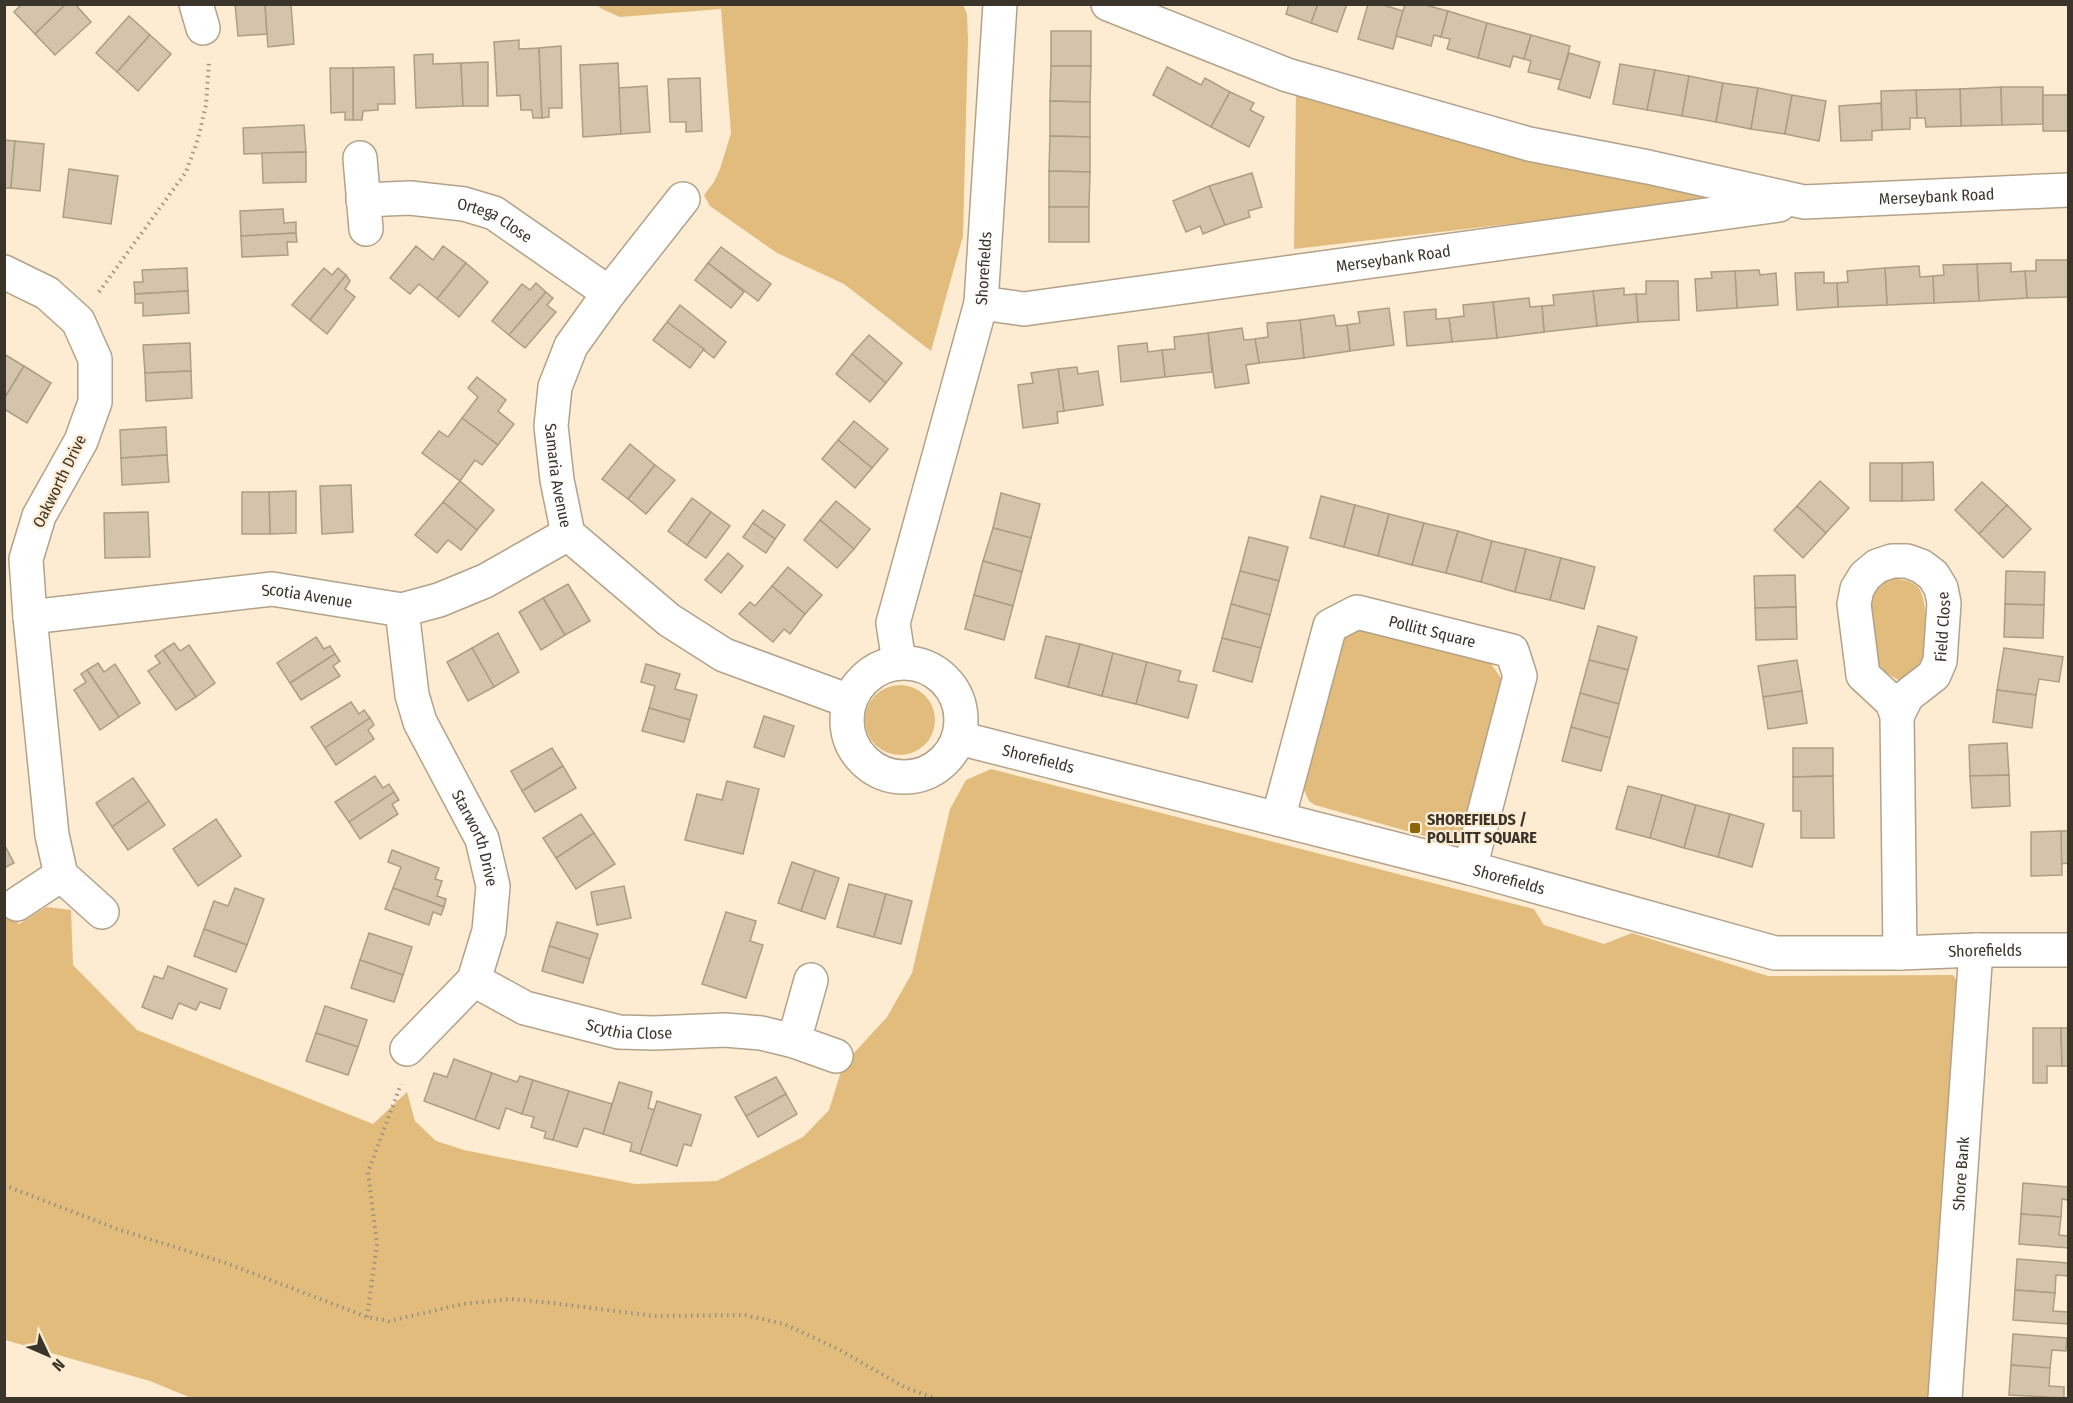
<svg xmlns="http://www.w3.org/2000/svg" width="2073" height="1403" font-family="'Fira Sans Condensed',sans-serif">
<rect width="100%" height="100%" fill="#fdecd2"/>
<g fill="#e2bc7d">
<polygon points="597,5 963,5 967,14 968,40 963,236 931,351 844,284 777,253 710,206 704,195 714,182 720,169 731,133 721,9 620,17 602,9"/>
<polygon points="1296,92 1712,193 1706,201 1294,249"/>
<path d="M1892,579C1902,579 1911,580 1918,587C1929,599 1930,662 1917,673C1913,677 1905,679 1900,681C1891,676 1880,670 1876,660C1873,654 1874,644 1872,637C1868,611 1862,589 1892,579Z"/>
<polygon points="1365,628 1489,661 1501,678 1503,689 1461,839 1455,841 1442,841 1315,805 1309,801 1303,788 1340,643 1347,636"/>
<circle cx="900" cy="720" r="35"/>
<polygon points="991,769 1534,909 1544,925 1604,944 1632,933 1768,976 1953,975 1959,984 1931,1398 191,1398 150,1381 5,1340 4,900 19,924 46,907 71,910 73,965 137,1030 373,1124 407,1092 415,1121 436,1141 464,1150 635,1184 717,1181 803,1137 829,1110 843,1065 887,1017 912,973 950,809 966,780"/>
</g>
<g fill="#d4c4ab" stroke="#ac9d85" stroke-width="1.5">
<polygon points="22,4 66,4 35,34 14,12"/>
<polygon points="66,4 75,4 91,22 55,55 35,34"/>
<polygon points="235,4 265,4 267,34 238,36"/>
<polygon points="265,4 291,4 294,44 268,47"/>
<polygon points="1289,4 1318,4 1311,23 1286,14"/>
<polygon points="1318,4 1347,4 1337,32 1311,23"/>
<polygon points="1368,4 1380,4 1403,11 1393,49 1358,39"/>
<polygon points="1405,4 1422,4 1448,11 1441,37 1434,35 1431,46 1396,36"/>
<polygon points="1448,11 1487,23 1478,58 1447,49 1450,39 1441,37"/>
<polygon points="129,16 150,35 117,72 96,53"/>
<polygon points="1487,23 1531,35 1524,59 1513,56 1510,67 1478,58"/>
<rect x="1051" y="31" width="40" height="35"/>
<polygon points="150,35 171,54 138,91 117,72"/>
<polygon points="1531,35 1570,46 1561,80 1528,72 1531,61 1524,59"/>
<polygon points="519,40 519,49 539,48 542,118 533,118 532,110 521,110 520,95 497,96 494,42"/>
<polygon points="561,46 562,108 549,108 549,117 542,118 539,48"/>
<polygon points="1569,53 1600,62 1590,98 1558,89"/>
<polygon points="433,54 433,64 461,63 463,106 416,108 414,55"/>
<polygon points="488,62 488,106 463,106 461,63"/>
<polygon points="618,63 621,134 583,137 580,65"/>
<polygon points="1620,64 1655,70 1647,110 1613,104"/>
<polygon points="1051,66 1091,66 1090,102 1050,101"/>
<polygon points="394,67 395,104 378,104 378,110 363,111 362,120 353,120 353,68"/>
<polygon points="1167,67 1201,85 1205,78 1230,92 1211,127 1153,95"/>
<polygon points="330,68 353,68 353,120 345,120 345,112 331,113"/>
<polygon points="1655,70 1689,76 1682,116 1647,110"/>
<polygon points="1689,76 1723,83 1716,122 1682,116"/>
<polygon points="700,78 702,131 686,132 686,122 670,122 668,79"/>
<polygon points="1723,83 1758,88 1751,129 1716,122"/>
<polygon points="647,86 650,132 621,134 619,88"/>
<polygon points="2001,87 2002,125 1961,126 1960,89"/>
<polygon points="2001,87 2043,87 2043,124 2002,125"/>
<polygon points="1758,88 1792,95 1785,134 1751,129"/>
<polygon points="1960,89 1961,126 1926,127 1925,118 1917,118 1916,90"/>
<polygon points="1916,90 1917,118 1910,118 1910,129 1882,130 1881,91"/>
<polygon points="1230,92 1254,103 1250,110 1264,117 1249,147 1211,127"/>
<polygon points="1792,95 1826,101 1819,141 1785,134"/>
<rect x="2043" y="95" width="25" height="36"/>
<polygon points="1050,101 1090,102 1090,137 1050,136"/>
<polygon points="1881,103 1882,130 1872,131 1872,140 1841,141 1839,106"/>
<polygon points="304,125 306,152 244,154 243,128"/>
<polygon points="1050,136 1090,137 1090,172 1049,171"/>
<polygon points="4,140 15,141 11,188 4,188"/>
<polygon points="15,141 44,144 40,191 11,188"/>
<polygon points="306,152 306,182 263,183 262,153"/>
<polygon points="69,169 118,176 111,224 63,217"/>
<polygon points="1049,171 1090,172 1089,207 1049,207"/>
<polygon points="1252,173 1262,207 1248,211 1250,217 1225,225 1209,186"/>
<polygon points="1209,186 1225,225 1203,234 1200,226 1186,232 1173,201"/>
<rect x="1049" y="207" width="40" height="35"/>
<polygon points="283,209 284,223 296,222 296,233 241,236 240,211"/>
<polygon points="296,233 297,242 287,242 288,255 242,257 241,236"/>
<polygon points="416,246 433,260 443,246 466,263 437,299 419,284 410,294 390,278"/>
<polygon points="721,247 771,284 758,301 708,263"/>
<polygon points="2036,260 2068,260 2068,297 2027,298 2025,271 2036,271"/>
<polygon points="466,263 488,282 459,317 437,299"/>
<polygon points="708,263 744,292 731,308 695,280"/>
<polygon points="2011,263 2011,272 2025,271 2027,298 1979,301 1977,264"/>
<polygon points="1977,264 1979,301 1934,303 1933,276 1944,275 1943,265"/>
<polygon points="1919,266 1920,277 1933,276 1934,303 1887,305 1885,268"/>
<polygon points="187,268 188,291 135,294 134,282 143,282 142,270"/>
<polygon points="324,268 332,275 338,268 346,275 310,320 292,305"/>
<polygon points="1885,268 1887,305 1838,307 1837,283 1848,282 1847,271"/>
<polygon points="1759,270 1760,275 1776,273 1778,305 1737,308 1735,271"/>
<polygon points="1735,271 1737,308 1697,311 1695,279 1712,278 1711,272"/>
<polygon points="1824,272 1824,283 1837,283 1838,307 1797,310 1795,273"/>
<polygon points="346,275 350,281 345,289 355,297 327,334 310,320"/>
<polygon points="1646,281 1678,281 1679,320 1638,322 1636,294 1646,294"/>
<polygon points="536,283 546,292 509,335 492,321 522,284 530,290"/>
<polygon points="1624,288 1624,295 1636,294 1638,322 1597,326 1593,291"/>
<polygon points="188,291 189,313 143,316 143,303 135,303 135,294"/>
<polygon points="1593,291 1597,326 1544,332 1542,306 1554,305 1553,295"/>
<polygon points="546,292 553,298 547,305 556,312 525,348 509,335"/>
<polygon points="1529,298 1530,307 1542,306 1544,332 1497,338 1493,302"/>
<polygon points="1493,302 1497,338 1452,342 1449,318 1464,316 1463,305"/>
<polygon points="680,305 726,342 714,358 667,322"/>
<polygon points="1389,308 1394,345 1350,351 1347,325 1360,323 1358,312"/>
<polygon points="1436,309 1436,319 1449,318 1452,342 1407,346 1404,312"/>
<polygon points="1334,315 1336,326 1347,325 1350,351 1304,358 1300,320"/>
<polygon points="1300,320 1304,358 1259,363 1255,339 1268,337 1267,323"/>
<polygon points="667,322 704,349 690,368 653,340"/>
<polygon points="1242,328 1244,340 1255,339 1259,363 1246,365 1249,383 1215,388 1208,333"/>
<polygon points="1208,333 1212,372 1165,377 1162,350 1175,349 1174,337"/>
<polygon points="869,335 902,363 886,383 852,354"/>
<polygon points="190,343 191,371 145,373 143,345"/>
<polygon points="1147,343 1148,352 1162,350 1165,377 1121,382 1118,346"/>
<polygon points="4,354 24,366 4,399"/>
<polygon points="852,354 886,383 870,402 836,374"/>
<polygon points="24,366 51,383 27,423 4,409 4,399"/>
<polygon points="1077,367 1078,374 1098,371 1103,405 1064,411 1058,369"/>
<polygon points="1058,369 1064,411 1057,412 1058,423 1023,428 1018,385 1033,383 1031,373"/>
<polygon points="191,371 192,398 146,401 145,373"/>
<polygon points="477,377 506,400 498,411 514,424 498,445 462,418 478,397 468,388"/>
<polygon points="462,418 498,445 482,465 475,460 460,481 422,453 439,431 448,437"/>
<polygon points="854,421 888,449 872,468 838,440"/>
<polygon points="166,427 167,455 121,458 120,430"/>
<polygon points="838,440 872,468 855,488 822,459"/>
<polygon points="630,444 655,465 628,499 602,479"/>
<polygon points="167,455 169,482 122,485 121,458"/>
<polygon points="1933,462 1934,500 1902,501 1902,463"/>
<rect x="1870" y="463" width="32" height="38"/>
<polygon points="655,465 675,480 646,514 628,499"/>
<polygon points="460,481 494,510 477,530 443,502"/>
<polygon points="1820,481 1849,508 1826,533 1797,506"/>
<polygon points="1982,482 2007,505 1979,534 1955,510"/>
<polygon points="351,485 353,532 322,534 320,486"/>
<polygon points="296,491 296,533 270,534 269,492"/>
<polygon points="242,492 269,492 270,534 242,534"/>
<polygon points="1001,493 1040,504 1031,538 993,528"/>
<polygon points="1321,496 1355,505 1344,547 1310,538"/>
<polygon points="692,498 711,512 687,545 668,531"/>
<polygon points="836,501 870,529 854,549 820,520"/>
<polygon points="443,502 477,530 461,550 448,540 437,553 415,535"/>
<polygon points="1355,505 1389,514 1378,556 1344,547"/>
<polygon points="2007,505 2031,529 2003,558 1979,534"/>
<polygon points="1797,506 1826,533 1803,558 1774,530"/>
<polygon points="763,510 785,525 775,539 753,523"/>
<polygon points="148,512 150,557 105,558 104,513"/>
<polygon points="711,512 730,526 706,558 687,545"/>
<polygon points="1389,514 1424,523 1412,565 1378,556"/>
<polygon points="820,520 854,549 837,568 804,540"/>
<polygon points="753,523 775,539 766,553 743,537"/>
<polygon points="1424,523 1458,531 1446,573 1412,565"/>
<polygon points="993,528 1031,538 1022,572 983,561"/>
<polygon points="1458,531 1492,541 1481,582 1446,573"/>
<polygon points="1249,537 1288,547 1279,581 1240,571"/>
<polygon points="1492,541 1526,549 1515,592 1481,582"/>
<polygon points="1526,549 1561,558 1550,600 1515,592"/>
<polygon points="728,553 743,566 721,593 705,580"/>
<polygon points="1561,558 1595,567 1584,609 1550,600"/>
<polygon points="983,561 1022,572 1013,606 974,595"/>
<polygon points="788,567 822,595 805,614 772,586"/>
<polygon points="1240,571 1279,581 1270,615 1231,604"/>
<polygon points="2006,571 2045,572 2044,605 2005,604"/>
<polygon points="1795,575 1796,607 1755,608 1754,576"/>
<polygon points="568,584 590,621 565,635 543,598"/>
<polygon points="772,586 805,614 790,634 784,629 773,642 739,614 750,602 755,606"/>
<polygon points="974,595 1013,606 1004,640 965,629"/>
<polygon points="543,598 565,635 541,650 519,612"/>
<polygon points="1231,604 1270,615 1261,648 1222,638"/>
<polygon points="2005,604 2044,605 2043,638 2004,637"/>
<polygon points="1796,607 1797,639 1756,640 1755,608"/>
<polygon points="1598,626 1637,637 1628,670 1589,660"/>
<polygon points="498,633 519,672 494,687 472,648"/>
<polygon points="1046,636 1080,644 1068,687 1035,678"/>
<polygon points="316,637 324,649 330,646 335,654 290,683 277,663"/>
<polygon points="1222,638 1261,648 1252,682 1213,671"/>
<polygon points="174,643 180,651 189,645 215,683 196,697 163,650"/>
<polygon points="1080,644 1113,653 1102,696 1068,687"/>
<polygon points="472,648 494,687 468,701 447,662"/>
<polygon points="2004,648 2063,657 2059,682 2039,679 2036,695 1997,690"/>
<polygon points="163,650 196,697 176,710 148,671 160,663 155,656"/>
<polygon points="1113,653 1147,662 1136,704 1102,696"/>
<polygon points="335,654 340,661 333,666 340,676 301,700 290,683"/>
<polygon points="1589,660 1628,670 1619,704 1580,693"/>
<polygon points="1797,660 1802,691 1763,697 1758,666"/>
<polygon points="1147,662 1181,671 1178,681 1197,685 1188,718 1136,704"/>
<polygon points="98,663 104,672 115,664 140,703 119,717 87,670"/>
<polygon points="646,664 680,674 675,689 697,695 690,720 649,708 655,686 641,682"/>
<polygon points="87,670 119,717 100,730 74,690 86,682 81,674"/>
<polygon points="1997,690 2036,695 2032,728 1993,722"/>
<polygon points="1802,691 1807,723 1768,729 1763,697"/>
<polygon points="1580,693 1619,704 1610,738 1571,727"/>
<polygon points="351,702 359,714 364,710 370,718 325,748 311,727"/>
<polygon points="649,708 690,720 684,742 642,731"/>
<polygon points="764,716 794,726 784,757 754,747"/>
<polygon points="370,718 374,725 368,730 374,739 336,765 325,748"/>
<polygon points="1571,727 1610,738 1601,771 1562,761"/>
<polygon points="2007,743 2009,775 1970,776 1969,745"/>
<polygon points="552,748 563,766 522,791 511,771"/>
<polygon points="1793,748 1833,748 1833,776 1793,777"/>
<polygon points="563,766 576,788 535,812 522,791"/>
<polygon points="2009,775 2010,806 1972,808 1970,776"/>
<polygon points="375,776 383,788 389,784 394,792 349,822 335,802"/>
<polygon points="1833,776 1834,838 1801,838 1801,811 1793,811 1793,777"/>
<polygon points="133,778 149,801 112,827 96,803"/>
<polygon points="727,781 759,789 743,854 685,840 697,794 722,800"/>
<polygon points="1628,786 1662,795 1650,838 1616,829"/>
<polygon points="394,792 399,800 392,804 398,814 360,839 349,822"/>
<polygon points="1662,795 1696,805 1684,848 1650,838"/>
<polygon points="149,801 165,825 128,850 112,827"/>
<polygon points="1696,805 1730,814 1718,857 1684,848"/>
<polygon points="581,814 594,833 556,858 543,838"/>
<polygon points="1730,814 1764,824 1752,867 1718,857"/>
<polygon points="216,819 241,856 198,886 173,849"/>
<polygon points="2061,831 2068,831 2068,863 2061,864"/>
<polygon points="2061,831 2062,875 2031,876 2031,832"/>
<polygon points="594,833 615,864 576,889 556,858"/>
<polygon points="4,844 14,863 4,868"/>
<polygon points="392,850 439,868 435,879 442,881 437,896 446,899 444,907 393,888 401,867 388,862"/>
<polygon points="792,862 815,870 801,911 778,903"/>
<polygon points="815,870 839,878 825,919 801,911"/>
<polygon points="849,884 886,894 874,937 837,927"/>
<polygon points="624,886 631,918 597,925 591,892"/>
<polygon points="235,888 264,899 247,945 204,929 214,901 228,906"/>
<polygon points="393,888 444,907 441,915 433,912 429,925 385,909"/>
<polygon points="886,894 912,901 901,944 874,937"/>
<polygon points="726,912 756,921 750,941 763,945 746,998 702,984"/>
<polygon points="557,922 598,934 590,959 549,946"/>
<polygon points="204,929 247,945 236,972 194,956"/>
<polygon points="369,933 412,947 403,975 360,960"/>
<polygon points="549,946 590,959 583,983 542,971"/>
<polygon points="360,960 403,975 394,1002 351,988"/>
<polygon points="168,966 227,989 220,1009 200,1002 196,1010 179,1003 172,1019 142,1007 154,976 163,979"/>
<polygon points="325,1006 367,1020 358,1047 316,1033"/>
<polygon points="2033,1028 2061,1028 2062,1066 2047,1066 2047,1083 2033,1083"/>
<polygon points="2061,1028 2068,1028 2068,1066 2062,1066"/>
<polygon points="316,1033 358,1047 348,1075 306,1061"/>
<polygon points="454,1059 492,1073 475,1120 424,1101 434,1073 447,1077"/>
<polygon points="492,1073 517,1082 520,1076 533,1080 522,1114 506,1108 499,1129 475,1120"/>
<polygon points="776,1077 786,1094 746,1116 735,1097"/>
<polygon points="533,1080 569,1091 553,1140 544,1138 546,1132 531,1127 534,1117 522,1114"/>
<polygon points="619,1082 652,1092 648,1108 655,1110 640,1154 630,1151 632,1143 603,1134"/>
<polygon points="569,1091 612,1104 603,1134 584,1128 577,1147 553,1140"/>
<polygon points="786,1094 797,1114 758,1137 746,1116"/>
<polygon points="657,1101 701,1115 691,1146 684,1144 677,1166 640,1154"/>
<polygon points="2023,1183 2068,1187 2068,1200 2062,1199 2061,1217 2021,1214"/>
<polygon points="2021,1214 2061,1217 2059,1235 2068,1236 2068,1248 2019,1244"/>
<polygon points="2017,1259 2068,1263 2068,1276 2056,1275 2055,1293 2015,1290"/>
<polygon points="2015,1290 2055,1293 2053,1311 2068,1312 2068,1324 2013,1320"/>
<polygon points="2013,1334 2067,1338 2066,1351 2052,1350 2050,1368 2011,1365"/>
<polygon points="2011,1365 2050,1368 2049,1386 2064,1387 2064,1398 2009,1395"/>
</g>
<g fill="none" stroke-linecap="round" stroke-linejoin="round">
<g stroke="#b2a28a" stroke-width="36">
<g id="minor">
<polyline points="196,4 203,28"/>
<path id="s1" d="M1108,4L1287,75L1529,144L1648,167L1804,202L2068,190"/>
<polyline points="360,158 366,229"/>
<path id="s2" d="M683,199L609,293L571,346L555,387L551,426L557,480L568,534L669,620L724,655L849,701"/>
<path id="s3" d="M363,200L410,198L464,204L494,213L609,293"/>
<polyline points="4,272 47,293 78,321 95,359 95,402 81,441 39,516 26,559 30,617 52,835 61,875 102,912"/>
<path id="s4" d="M981,303L1024,309L1779,205"/>
<path id="s5" d="M402,610L412,695L420,722L482,839L493,886L489,931L474,980L407,1049"/>
<path id="s6" d="M30,617L272,589L402,610L439,600L485,581L568,534"/>
<path id="s7" d="M899,662L893,623L981,303L1000,4"/>
<circle cx="904" cy="720" r="57"/>
<path id="s8" d="M1897,716L1907,696L1934,675L1940,661L1944,603L1941,588L1933,575L1921,566L1907,561H1892L1877,566L1865,576L1857,589L1854,604L1863,675L1892,702L1897,716L1900,953"/>
<path id="s9" d="M959,738L1470,868L1775,953H1900L1976,950H2068"/>
<path id="s10" d="M1278,819L1330,626L1357,612L1512,651L1520,676L1470,868"/>
<polyline points="17,904 61,875"/>
<path id="s11" d="M474,980L525,1008L619,1032L654,1033L725,1030L761,1033L794,1041L836,1056"/>
<polyline points="794,1041 811,980"/>
<path id="s12" d="M1945,1398L1976,950"/>
</g>
</g>
<g stroke="#9c907e" stroke-width="4" stroke-dasharray="1.5 4.5" stroke-linecap="butt">
<polyline points="99,292 186,172 198,139 206,105 209,61"/>
<polyline points="4,1185 117,1229 226,1263 367,1317 389,1321 463,1304 511,1299 552,1303 655,1316 745,1315 784,1324 838,1349 906,1388 935,1398"/>
<polyline points="367,1317 377,1244 368,1172 401,1084"/>
</g>
<use href="#minor" stroke="#fff" stroke-width="33"/>
</g>
<rect fill="#8d6408" stroke="#fdecd2" stroke-width="2" x="1409" y="822" width="12" height="12" rx="3"/>
<g text-anchor="middle" stroke-width="4.5" stroke-linejoin="round" paint-order="stroke">
<g font-size="16" fill="#3b342a" stroke="#fdecd2">
<text dy="6" stroke="none"><textPath href="#s1" startOffset="858">Merseybank Road</textPath></text>
<text dy="6" stroke="none"><textPath href="#s3" startOffset="136">Ortega Close</textPath></text>
<text dy="6" stroke="none"><textPath href="#s4" startOffset="416">Merseybank Road</textPath></text>
<text dy="6" stroke="none"><textPath href="#s7" startOffset="406">Shorefields</textPath></text>
<text dy="6" stroke="none"><textPath href="#s2" startOffset="318">Samaria Avenue</textPath></text>
<text transform="translate(59 481) rotate(-64)" y="6">Oakworth Drive</text>
<text dy="6" stroke="none"><textPath href="#s6" startOffset="279">Scotia Avenue</textPath></text>
<text dy="6" stroke="none"><textPath href="#s8" startOffset="106">Field Close</textPath></text>
<text dy="6" stroke="none"><textPath href="#s10" startOffset="308">Pollitt Square</textPath></text>
<text dy="6" stroke="none"><textPath href="#s9" startOffset="82">Shorefields</textPath></text>
<text dy="6" stroke="none"><textPath href="#s5" startOffset="243">Starworth Drive</textPath></text>
<text dy="6" stroke="none"><textPath href="#s9" startOffset="568">Shorefields</textPath></text>
<text dy="6" stroke="none"><textPath href="#s9" startOffset="1054">Shorefields</textPath></text>
<text dy="6" stroke="none"><textPath href="#s11" startOffset="165">Scythia Close</textPath></text>
<text dy="6" stroke="none"><textPath href="#s12" startOffset="225">Shore Bank</textPath></text>
</g>
<g font-size="16" font-weight="bold" fill="#3b342a" stroke="#fdecd2" text-anchor="start">
<text x="1427" y="825">SHOREFIELDS /<tspan x="1427" dy="18">POLLITT SQUARE</tspan></text>
</g>
</g>
<rect width="2073" height="1403" fill="none" stroke="#3b342a" stroke-width="12"/>
<g transform="translate(48 1355) rotate(134)" stroke="#fdecd2" stroke-width="4.5" paint-order="stroke">
<path d="M0-4.5L10 22L0 15L-10 22Z" fill="#3b342a"/>
<text y="-9" font-size="16" font-weight="bold" text-anchor="middle" fill="#3b342a">N</text>
</g>
</svg>
